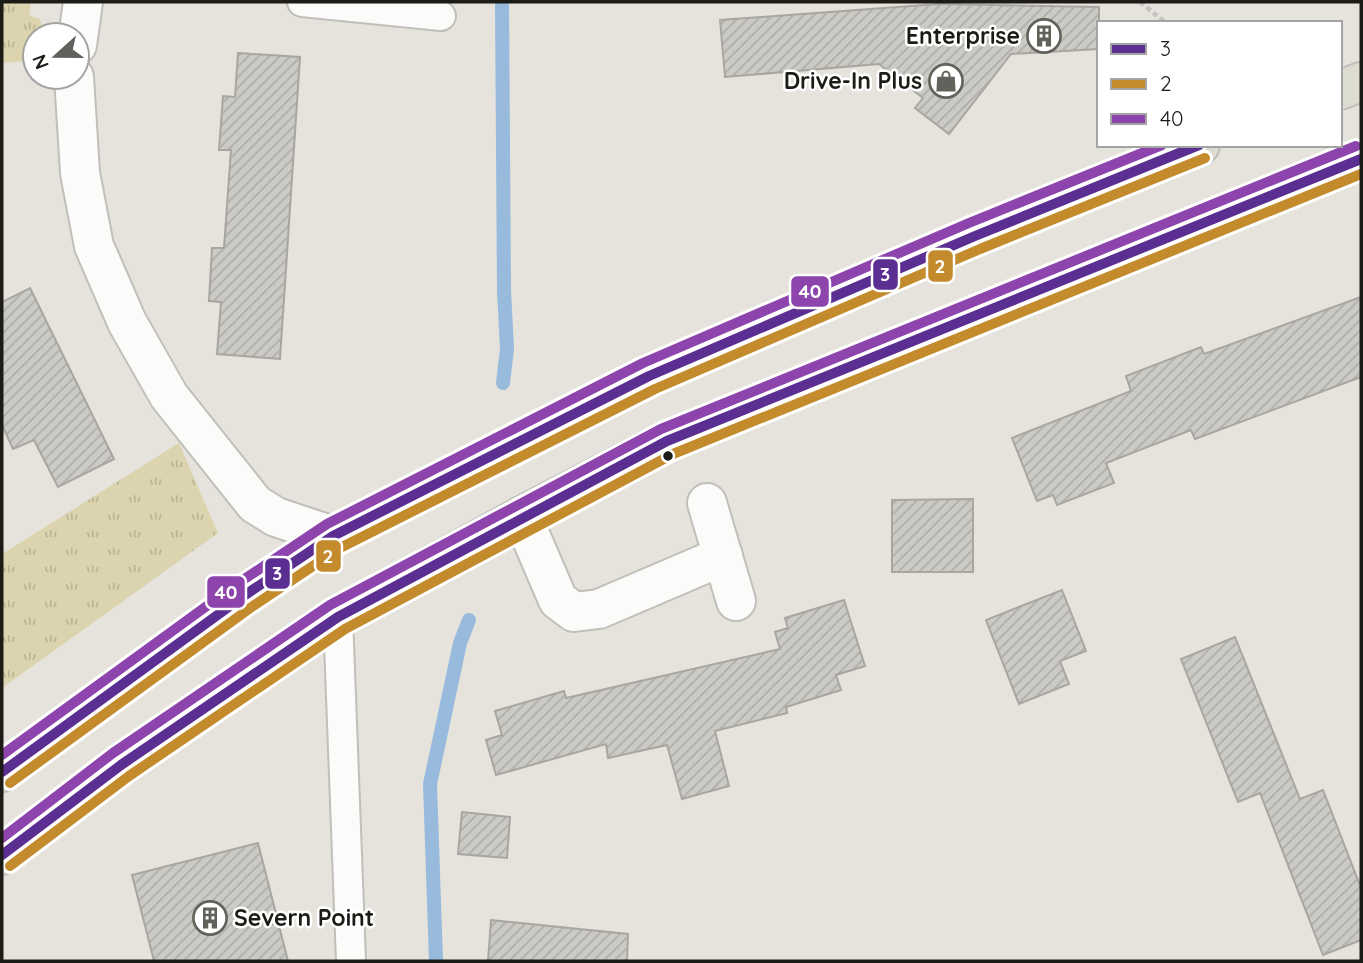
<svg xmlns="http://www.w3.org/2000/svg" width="1363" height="963" font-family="Quicksand,sans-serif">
<defs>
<pattern id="grass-tufts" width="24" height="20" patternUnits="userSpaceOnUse" patternTransform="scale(1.75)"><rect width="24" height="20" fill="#dcd4ae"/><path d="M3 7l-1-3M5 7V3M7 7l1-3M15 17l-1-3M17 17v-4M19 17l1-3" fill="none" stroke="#bcb595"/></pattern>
<pattern id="building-hatch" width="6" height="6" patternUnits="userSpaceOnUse" patternTransform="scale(1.75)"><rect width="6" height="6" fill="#cbcac4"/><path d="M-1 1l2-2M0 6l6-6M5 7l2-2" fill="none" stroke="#aeada8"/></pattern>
</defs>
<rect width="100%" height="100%" fill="#e5e3dc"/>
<g fill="url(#grass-tufts)">
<polygon points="2,2 31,2 29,15 40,19 44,35 35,35 35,60 2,63"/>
<polygon points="179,443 218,533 2,688 2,554"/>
</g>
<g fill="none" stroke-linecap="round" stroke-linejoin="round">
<g stroke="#97badd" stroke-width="14">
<polyline points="502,2 504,290 507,349 503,383"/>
<polyline points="436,961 430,784 460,643 469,620"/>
</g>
</g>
<g fill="url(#building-hatch)" stroke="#a8a6a1" stroke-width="2">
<polygon points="938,4 1099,7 1099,49 1011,54 949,134 915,108 923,98 879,64 725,77 720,20"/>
<polygon points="238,53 300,57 280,359 217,354 221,302 209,301 212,248 224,248 231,150 219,150 223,96 235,97"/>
<polygon points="30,288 114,459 58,487 34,440 13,449 2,425 2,302"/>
<polygon points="1361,297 1361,377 1195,439 1191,430 1106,463 1114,483 1057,505 1053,495 1037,501 1012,438 1131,391 1126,376 1201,347 1204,354"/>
<polygon points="973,499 973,572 892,572 892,500"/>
<polygon points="1062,590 1086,651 1060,661 1069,684 1019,704 986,620"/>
<polygon points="844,600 865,666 836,675 841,690 786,707 787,713 715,731 729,786 682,799 667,745 608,758 606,744 496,775 486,740 502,735 495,711 564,691 566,698 780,649 775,632 788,628 785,618"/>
<polygon points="1235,637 1300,799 1323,790 1361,888 1361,940 1323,955 1260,793 1238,802 1181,659"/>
<polygon points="462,812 510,817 507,858 458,854"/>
<polygon points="258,843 288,961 154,961 132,875"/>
<polygon points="491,920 628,934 627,961 488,961"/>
</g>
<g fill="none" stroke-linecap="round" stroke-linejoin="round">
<g stroke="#c0bfba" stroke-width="32">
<g id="lane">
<polyline points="302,2 441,16"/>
<polyline points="338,617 351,961"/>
</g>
</g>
<g stroke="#c0bfba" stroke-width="42">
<g id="street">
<polyline points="77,45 83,2"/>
<polyline points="74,77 80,173 94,246 127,322 169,396 255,504 276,517 333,536"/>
<polyline points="707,503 736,601"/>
<polyline points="522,516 558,600 574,612 599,609 723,556"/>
</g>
</g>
<g stroke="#bfbebb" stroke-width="42">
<g id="primary">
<polyline points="1340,90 1361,82"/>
<polyline points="2,772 245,595 333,536 649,376 975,236 1200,145"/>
<polyline points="2,855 121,765 338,617 522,516 667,441 1361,159"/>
</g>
</g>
<polyline stroke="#c5c4c2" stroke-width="4.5" stroke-dasharray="5 3.5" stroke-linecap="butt" points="1140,2 1166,23"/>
<use href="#lane" stroke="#fbfbfa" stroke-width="28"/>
<use href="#street" stroke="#fbfbfa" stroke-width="38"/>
<use href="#primary" stroke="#dddcd1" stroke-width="38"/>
<g stroke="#fff" stroke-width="16">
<g id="bus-1">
<polyline points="2,772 245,595 333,536 649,376 975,236 1199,145"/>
<polyline points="2,855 121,765 338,617 667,441 1361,159"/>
</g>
</g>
<g stroke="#fff" stroke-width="16">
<g id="bus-2">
<polyline points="10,783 253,606 340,548 655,389 980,249 1205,158"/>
<polyline points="10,866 129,776 345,629 673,454 1361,174"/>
</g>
</g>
<g stroke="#fff" stroke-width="16">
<g id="bus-3">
<polyline points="2,755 237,584 327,524 643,363 969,223 1162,145"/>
<polyline points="2,838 113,753 330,605 661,429 1356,146"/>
</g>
</g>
<use href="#bus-1" stroke="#5b2e91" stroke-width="10"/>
<use href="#bus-2" stroke="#c38b2c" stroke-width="10"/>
<use href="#bus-3" stroke="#8e44ad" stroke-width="10"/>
</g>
<defs>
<g id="building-ring" transform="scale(1.75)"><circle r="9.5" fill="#fff" stroke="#62615b" stroke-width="1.5"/><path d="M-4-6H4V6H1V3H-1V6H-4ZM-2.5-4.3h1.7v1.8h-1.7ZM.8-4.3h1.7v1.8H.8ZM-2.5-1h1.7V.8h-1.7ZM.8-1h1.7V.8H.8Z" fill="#62615b"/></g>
<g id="shop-ring" transform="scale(1.75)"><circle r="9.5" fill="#fff" stroke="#62615b" stroke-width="1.5"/><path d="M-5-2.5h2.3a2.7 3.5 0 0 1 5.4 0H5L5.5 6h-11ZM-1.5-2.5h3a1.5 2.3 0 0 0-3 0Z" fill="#62615b"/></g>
</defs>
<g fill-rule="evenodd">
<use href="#building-ring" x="1044" y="36"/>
<use href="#shop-ring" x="946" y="81"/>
<use href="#building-ring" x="210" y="918"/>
</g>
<circle fill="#1c1b16" stroke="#fff" stroke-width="2.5" cx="668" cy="456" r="6"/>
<g text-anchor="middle" stroke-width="5" stroke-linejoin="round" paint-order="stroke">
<g font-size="23" font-weight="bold" fill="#1c1b16" stroke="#fff" text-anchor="end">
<text x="1020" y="44">Enterprise</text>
<text x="922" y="89">Drive-In Plus</text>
<text x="234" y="926" text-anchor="start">Severn Point</text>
</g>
</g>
<g stroke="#fff" stroke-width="2.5">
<rect x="927" y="249" width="27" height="34" rx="7" fill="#c38b2c"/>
<rect x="872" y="258" width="27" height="33" rx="7" fill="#5b2e91"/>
<rect x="790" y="275" width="40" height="33" rx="7" fill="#8e44ad"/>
<rect x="315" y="539" width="27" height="34" rx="7" fill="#c38b2c"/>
<rect x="264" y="557" width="27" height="33" rx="7" fill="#5b2e91"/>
<rect x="206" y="575" width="40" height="34" rx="7" fill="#8e44ad"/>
</g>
<g font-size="19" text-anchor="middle" font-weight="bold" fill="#fff">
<text x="940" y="273">2</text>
<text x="885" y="281">3</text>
<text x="810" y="298">40</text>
<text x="328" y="563">2</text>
<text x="277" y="580">3</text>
<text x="226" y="599">40</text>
</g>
<rect width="1363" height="963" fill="none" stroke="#1c1b16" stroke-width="7"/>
<rect x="1097" y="21" width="245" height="126" fill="#ffffff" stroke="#a4a4a2" stroke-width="2"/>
<rect x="1111" y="44" width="35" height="10" fill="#5b2e91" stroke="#a4a4a2" stroke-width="2"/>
<text x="1160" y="56" font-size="21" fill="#1c1b16">3</text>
<rect x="1111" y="79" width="35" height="10" fill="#c38b2c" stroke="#a4a4a2" stroke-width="2"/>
<text x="1160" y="91" font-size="21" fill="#1c1b16">2</text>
<rect x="1111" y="114" width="35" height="10" fill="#8e44ad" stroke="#a4a4a2" stroke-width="2"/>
<text x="1160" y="126" font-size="21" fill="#1c1b16">40</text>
<g transform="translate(56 56) rotate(249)"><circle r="33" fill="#ffffff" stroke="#a4a4a2" stroke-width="2"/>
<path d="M0-5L12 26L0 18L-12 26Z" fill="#62615b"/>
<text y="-10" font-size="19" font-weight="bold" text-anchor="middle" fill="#1c1b16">N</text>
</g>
</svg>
